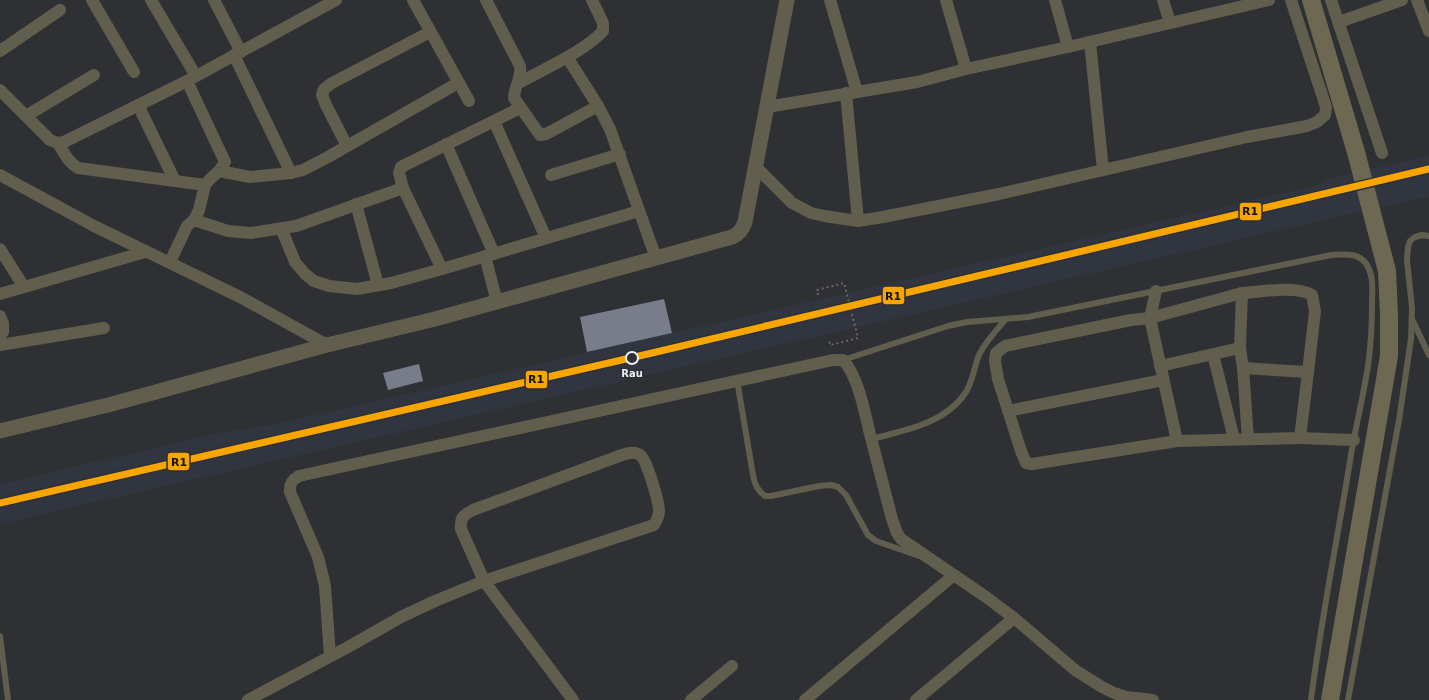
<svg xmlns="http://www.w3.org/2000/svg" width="1429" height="700" font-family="'DejaVu Sans',sans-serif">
<rect width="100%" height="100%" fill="#2f3033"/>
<polygon fill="#313540" points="1429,155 1429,197 1324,220 0,524 0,484 223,432 271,425 1314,186 1330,179"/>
<g fill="#787c8b">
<polygon points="664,299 672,333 587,352 580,317"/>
<polygon points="419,364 423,381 388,390 383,373"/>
</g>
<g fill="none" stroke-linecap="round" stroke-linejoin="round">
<polyline stroke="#6a695f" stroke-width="2" stroke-dasharray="2 3" stroke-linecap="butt" points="818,295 817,290 844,283 858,338 830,345 829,339"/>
<g stroke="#615e4e" stroke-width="6">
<polyline points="1413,321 1429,355"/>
<path d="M843,360L948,326L967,322L1028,317L1331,255C1345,254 1361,252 1368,267C1374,278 1372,291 1372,303C1372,324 1371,345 1368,366C1363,398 1355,429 1350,461C1337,541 1321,620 1311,700"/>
<path d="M737,380L753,475C755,485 757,490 765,496H771L819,486L831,485L838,487L846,495L868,535L876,541L919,556"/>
<path d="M872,439C905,430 945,424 966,392C973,381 974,367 979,355C985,342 996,331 1005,320"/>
<polyline points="0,636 8,700"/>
<polyline points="1348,700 1399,420 1411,339 1412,308 1407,260 1408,247 1410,241 1415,237 1422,235 1429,236"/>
</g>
<g stroke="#615e4e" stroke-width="12">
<polyline points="92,0 134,72"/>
<polyline points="151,0 196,76"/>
<polyline points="214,0 241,52"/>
<polyline points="413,0 469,101"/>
<path d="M486,0L520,66C522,80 514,86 514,98L540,135L546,134L598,106"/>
<polyline points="830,0 857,92"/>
<polyline points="946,0 966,69"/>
<polyline points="1055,0 1068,47"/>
<polyline points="1163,0 1170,23"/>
<polyline points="1331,0 1382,153"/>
<polyline points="1417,0 1429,31"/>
<polyline points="1339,22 1402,0"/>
<polyline points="1090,42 1103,170"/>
<polyline points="0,51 60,10"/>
<polyline points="234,55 291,173"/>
<polyline points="567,57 598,106 610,129 656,258"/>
<path d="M519,83C544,69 585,51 603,31V23L592,0"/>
<polyline points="0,90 50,140 58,143 66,141 187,81"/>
<polyline points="846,93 858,221"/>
<polyline points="138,105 175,181"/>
<polyline points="767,107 917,82 966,69 1068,47 1269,0"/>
<polyline points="26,116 94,75"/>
<polyline points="494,121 546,238"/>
<path d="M58,143C64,153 68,162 78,168L205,185"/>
<polyline points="446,144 494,254"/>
<polyline points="347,146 326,105 322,95 324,89 332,83 430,32"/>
<polyline points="756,167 792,203 811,213 824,216 858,221 883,217 999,194 1247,137 1307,126 1317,122 1325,115 1326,107 1291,0"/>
<polyline points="219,171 250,177 291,173 303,170 328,157 458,83"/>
<polyline points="0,175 94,226 240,297 327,345"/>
<polyline points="551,175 620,154"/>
<polyline points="356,204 378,285"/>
<polyline points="194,220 228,231 251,233 296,226 403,188"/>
<polyline points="281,228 295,262 305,274 314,281 329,286 357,289 391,283 442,269 639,211"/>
<polyline points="0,249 24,287"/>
<polyline points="485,256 497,302"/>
<polyline points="170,262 187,226 194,220 199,210 205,185 210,179 219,171 225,162 187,81 336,0"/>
<polyline points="442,269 403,188 399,173 401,167 520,108"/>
<polyline points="1156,291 1150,318 1131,320 1005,346 996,353 995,361 998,379 1021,451 1026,463 1032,464 1177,441 1300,438"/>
<path d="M1242,293C1261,292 1296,285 1312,295L1315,311L1308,372"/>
<polyline points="0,294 145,252"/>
<polyline points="0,316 3,323 3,332 0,336"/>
<polyline points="0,345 104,328"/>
<polyline points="1213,354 1234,439"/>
<polyline points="1160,366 1240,348"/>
<polyline points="1243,368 1308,372 1300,438 1354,440"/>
<polyline points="1008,411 1163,380"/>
<polyline points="1177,441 1150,318 1242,293 1240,348 1243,368 1248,439"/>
<path d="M330,656L325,586L318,557L290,492C289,484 292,480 299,476L833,360H843C859,377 865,415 871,438C878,465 885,492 892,519L897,533L901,539L986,597L1014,618L1075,670L1102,687L1114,693L1126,697L1153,700"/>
<path d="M248,700L350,646L401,617L435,601L484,581L654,525C657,520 659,517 659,511C659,502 647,460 640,455C635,451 628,453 622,455L473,510C463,515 460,518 461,529L484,581L573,700"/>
<polyline points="691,700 732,666"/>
<polyline points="805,700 954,575"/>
<polyline points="916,700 1014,618"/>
</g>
<path stroke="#615e4e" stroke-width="15" d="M0,431L112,404L327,345L435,319L732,237C739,234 742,230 745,222L787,0"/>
<polyline stroke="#6c6851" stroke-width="18" points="1311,0 1356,152 1387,271 1389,315 1389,356 1330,700"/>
<g stroke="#2d2f35" stroke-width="10">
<polyline id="rail-1" points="0,503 652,353 1429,169"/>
</g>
<use href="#rail-1" stroke="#f7a600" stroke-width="7"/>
</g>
<circle fill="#2d2f35" stroke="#ecedf2" stroke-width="2" cx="632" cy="358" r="6"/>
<g text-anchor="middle" stroke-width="4" stroke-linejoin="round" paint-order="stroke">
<g font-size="10" font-weight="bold" fill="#ecedf2" stroke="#2d2f35">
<text x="632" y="377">Rau</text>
</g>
</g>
<g stroke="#2d2f35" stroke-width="1.5">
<rect x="1239" y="202" width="23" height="19" rx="4" fill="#f7a600"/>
<rect x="882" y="286" width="23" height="19" rx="4" fill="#f7a600"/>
<rect x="525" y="370" width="23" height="19" rx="4" fill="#f7a600"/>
<rect x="167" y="452" width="23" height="19" rx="4" fill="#f7a600"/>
</g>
<g font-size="11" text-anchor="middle" font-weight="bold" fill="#111">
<text x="1250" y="215">R1</text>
<text x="893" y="300">R1</text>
<text x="536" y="383">R1</text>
<text x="179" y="466">R1</text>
</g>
</svg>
